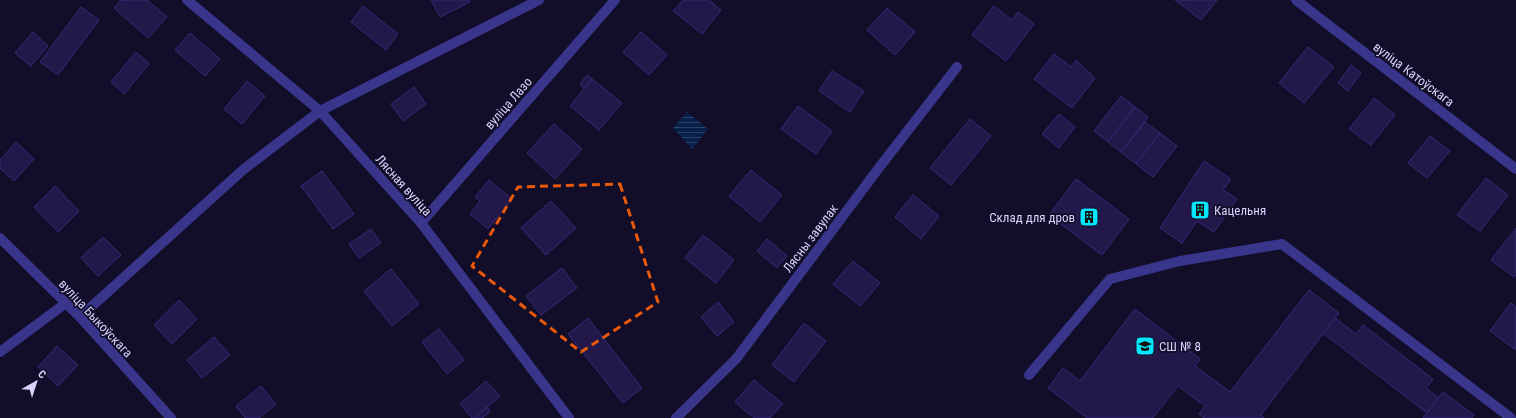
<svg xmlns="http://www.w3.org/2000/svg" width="1516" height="418" font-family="'Roboto Condensed',sans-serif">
<defs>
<pattern id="water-rules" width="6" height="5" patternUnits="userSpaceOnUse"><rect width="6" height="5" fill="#08214c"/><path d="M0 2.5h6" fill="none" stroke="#2b4067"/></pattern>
</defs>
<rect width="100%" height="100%" fill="#120d28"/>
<polygon fill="url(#water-rules)" points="687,112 708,129 692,149 673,128"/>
<g fill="#22184a" stroke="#382878">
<polygon points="121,0 147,0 167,17 148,38 114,8"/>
<polygon points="431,0 469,0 470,2 440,17"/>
<polygon points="683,0 709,0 721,10 702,34 673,11"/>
<polygon points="1175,0 1217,0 1201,20"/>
<polygon points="363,6 398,34 386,50 351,22"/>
<polygon points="994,6 1012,20 1018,12 1034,24 1006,61 972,35"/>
<polygon points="81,7 99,20 58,75 40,62"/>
<polygon points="887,8 915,32 895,55 867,30"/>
<polygon points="33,32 48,46 31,66 15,53"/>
<polygon points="641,32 667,55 649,75 623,52"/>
<polygon points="190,33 220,59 205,76 175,50"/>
<polygon points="1308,47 1334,67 1304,103 1279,83"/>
<polygon points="136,52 149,64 124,94 111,82"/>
<polygon points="1054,54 1071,67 1076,60 1095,78 1072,108 1034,79"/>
<polygon points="1351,65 1361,73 1348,91 1338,83"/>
<polygon points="832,71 864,91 850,112 819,91"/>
<polygon points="587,75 592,79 584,88 580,84"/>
<polygon points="592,79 622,103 599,130 570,106"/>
<polygon points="247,81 265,96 242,124 224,109"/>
<polygon points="414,87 426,104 403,121 391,104"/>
<polygon points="1121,96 1135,107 1108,142 1094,131"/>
<polygon points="1374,98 1395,115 1371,145 1349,129"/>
<polygon points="798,106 832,131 816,154 781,129"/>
<polygon points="1135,107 1148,117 1121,152 1108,142"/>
<polygon points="1059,114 1075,127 1059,148 1042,134"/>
<polygon points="970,119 991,136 951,185 930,168"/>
<polygon points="1145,122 1160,133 1136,164 1121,152"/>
<polygon points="554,124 582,149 555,179 527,153"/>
<polygon points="1160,133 1177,146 1153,177 1136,164"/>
<polygon points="1430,136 1450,151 1427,178 1408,163"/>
<polygon points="16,142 34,159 14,181 0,168 0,160"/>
<polygon points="1204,161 1231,179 1223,190 1237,199 1214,232 1197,221 1182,243 1160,228"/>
<polygon points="751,170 782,195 760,222 729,196"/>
<polygon points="322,171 354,214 333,229 301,186"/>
<polygon points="1486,178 1508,195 1480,231 1457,215"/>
<polygon points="1076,179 1129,219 1102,255 1049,215"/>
<polygon points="489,180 512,199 488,229 470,214 480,201 475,197"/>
<polygon points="55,186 79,211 58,232 34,207"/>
<polygon points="913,195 939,216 921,239 895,217"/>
<polygon points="551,201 576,228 546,255 521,228"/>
<polygon points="1516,228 1516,275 1514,277 1491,260"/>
<polygon points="371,229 381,243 359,258 349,244"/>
<polygon points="703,235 734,260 716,283 685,258"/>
<polygon points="103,237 121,255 98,276 81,258"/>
<polygon points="767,239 787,256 777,268 757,251"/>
<polygon points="853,261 880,283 860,306 833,284"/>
<polygon points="562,268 577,288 541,315 526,296"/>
<polygon points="391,269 419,304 392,326 364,291"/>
<polygon points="1309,290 1339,313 1261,415 1264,418 1204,418 1199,414 1205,406 1178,386 1153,418 1087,418 1048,388 1063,368 1080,381 1135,309 1200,359 1195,366 1230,392"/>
<polygon points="179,300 197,319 172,344 154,325"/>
<polygon points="718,302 734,322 717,336 701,317"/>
<polygon points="1511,303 1516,307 1516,350 1490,331"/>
<polygon points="588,318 642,388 623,403 568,334"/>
<polygon points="1335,318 1356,334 1363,325 1433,379 1426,388 1439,398 1427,413 1323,333"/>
<polygon points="804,323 826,341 794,382 772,365"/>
<polygon points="439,329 464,360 447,374 422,342"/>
<polygon points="214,337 230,355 202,378 187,360"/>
<polygon points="57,346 78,365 58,386 38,367"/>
<polygon points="754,380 783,404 770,418 754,418 735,402"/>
<polygon points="486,381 500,396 475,418 472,418 460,404"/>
<polygon points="261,386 276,404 259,418 245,418 236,406"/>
<polygon points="1443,392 1474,415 1472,418 1423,418"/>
<polygon points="487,407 490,411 483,418 475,418"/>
</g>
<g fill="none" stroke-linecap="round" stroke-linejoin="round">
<g stroke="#38358b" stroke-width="10">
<polyline points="187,0 320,111 421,223 569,418"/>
<polyline points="1296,0 1516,169"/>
<polyline points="421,223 615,0"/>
<polyline points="0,238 80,317 171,418"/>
<polyline points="80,317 244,169 320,111 539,0"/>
<polyline points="0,352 66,303"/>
<polyline points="1029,375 1110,279 1180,261 1282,244 1511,418"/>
<polyline points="676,418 736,359 878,169 957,67"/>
</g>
</g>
<path fill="none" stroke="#e8590c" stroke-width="3" stroke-dasharray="8 5" stroke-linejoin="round" d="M620,184L658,302L581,352L472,266L518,187Z"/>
<defs>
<g id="building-square" transform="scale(1)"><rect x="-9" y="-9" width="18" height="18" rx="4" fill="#00e6ff" stroke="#120d28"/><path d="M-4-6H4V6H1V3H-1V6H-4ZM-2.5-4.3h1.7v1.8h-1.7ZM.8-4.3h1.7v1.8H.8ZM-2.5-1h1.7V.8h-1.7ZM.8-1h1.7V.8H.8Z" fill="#111"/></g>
<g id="school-square" transform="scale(1)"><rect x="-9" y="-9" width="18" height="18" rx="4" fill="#00e6ff" stroke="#120d28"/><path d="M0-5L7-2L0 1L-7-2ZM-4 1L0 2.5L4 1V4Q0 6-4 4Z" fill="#111"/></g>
</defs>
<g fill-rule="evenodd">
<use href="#building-square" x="1200" y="210"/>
<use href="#building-square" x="1089" y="217"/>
<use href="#school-square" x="1145" y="346"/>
</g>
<g text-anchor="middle" stroke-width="3.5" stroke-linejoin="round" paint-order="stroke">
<g font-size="13" fill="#d9d4ff" stroke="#120d28">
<text transform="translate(1414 74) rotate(37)" y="5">вуліца Катоўскага</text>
<text transform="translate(508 103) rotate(-49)" y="5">вуліца Лазо</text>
<text transform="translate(404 185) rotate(48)" y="5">Лясная вуліца</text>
<text transform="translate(810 238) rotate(-53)" y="5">Лясны завулак</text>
<text transform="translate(96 318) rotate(47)" y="5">вуліца Быкоўскага</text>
</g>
<g font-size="13" fill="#d9d4ff" stroke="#120d28" text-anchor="start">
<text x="1214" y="215">Кацельня</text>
<text x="1075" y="222" text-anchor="end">Склад для дров</text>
<text x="1159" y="351">СШ № 8</text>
</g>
</g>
<g transform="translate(36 382) rotate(39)" stroke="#120d28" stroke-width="3" paint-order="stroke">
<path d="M0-3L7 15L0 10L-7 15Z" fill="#d9d4ff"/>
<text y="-6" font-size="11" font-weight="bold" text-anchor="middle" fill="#d9d4ff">С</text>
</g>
</svg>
